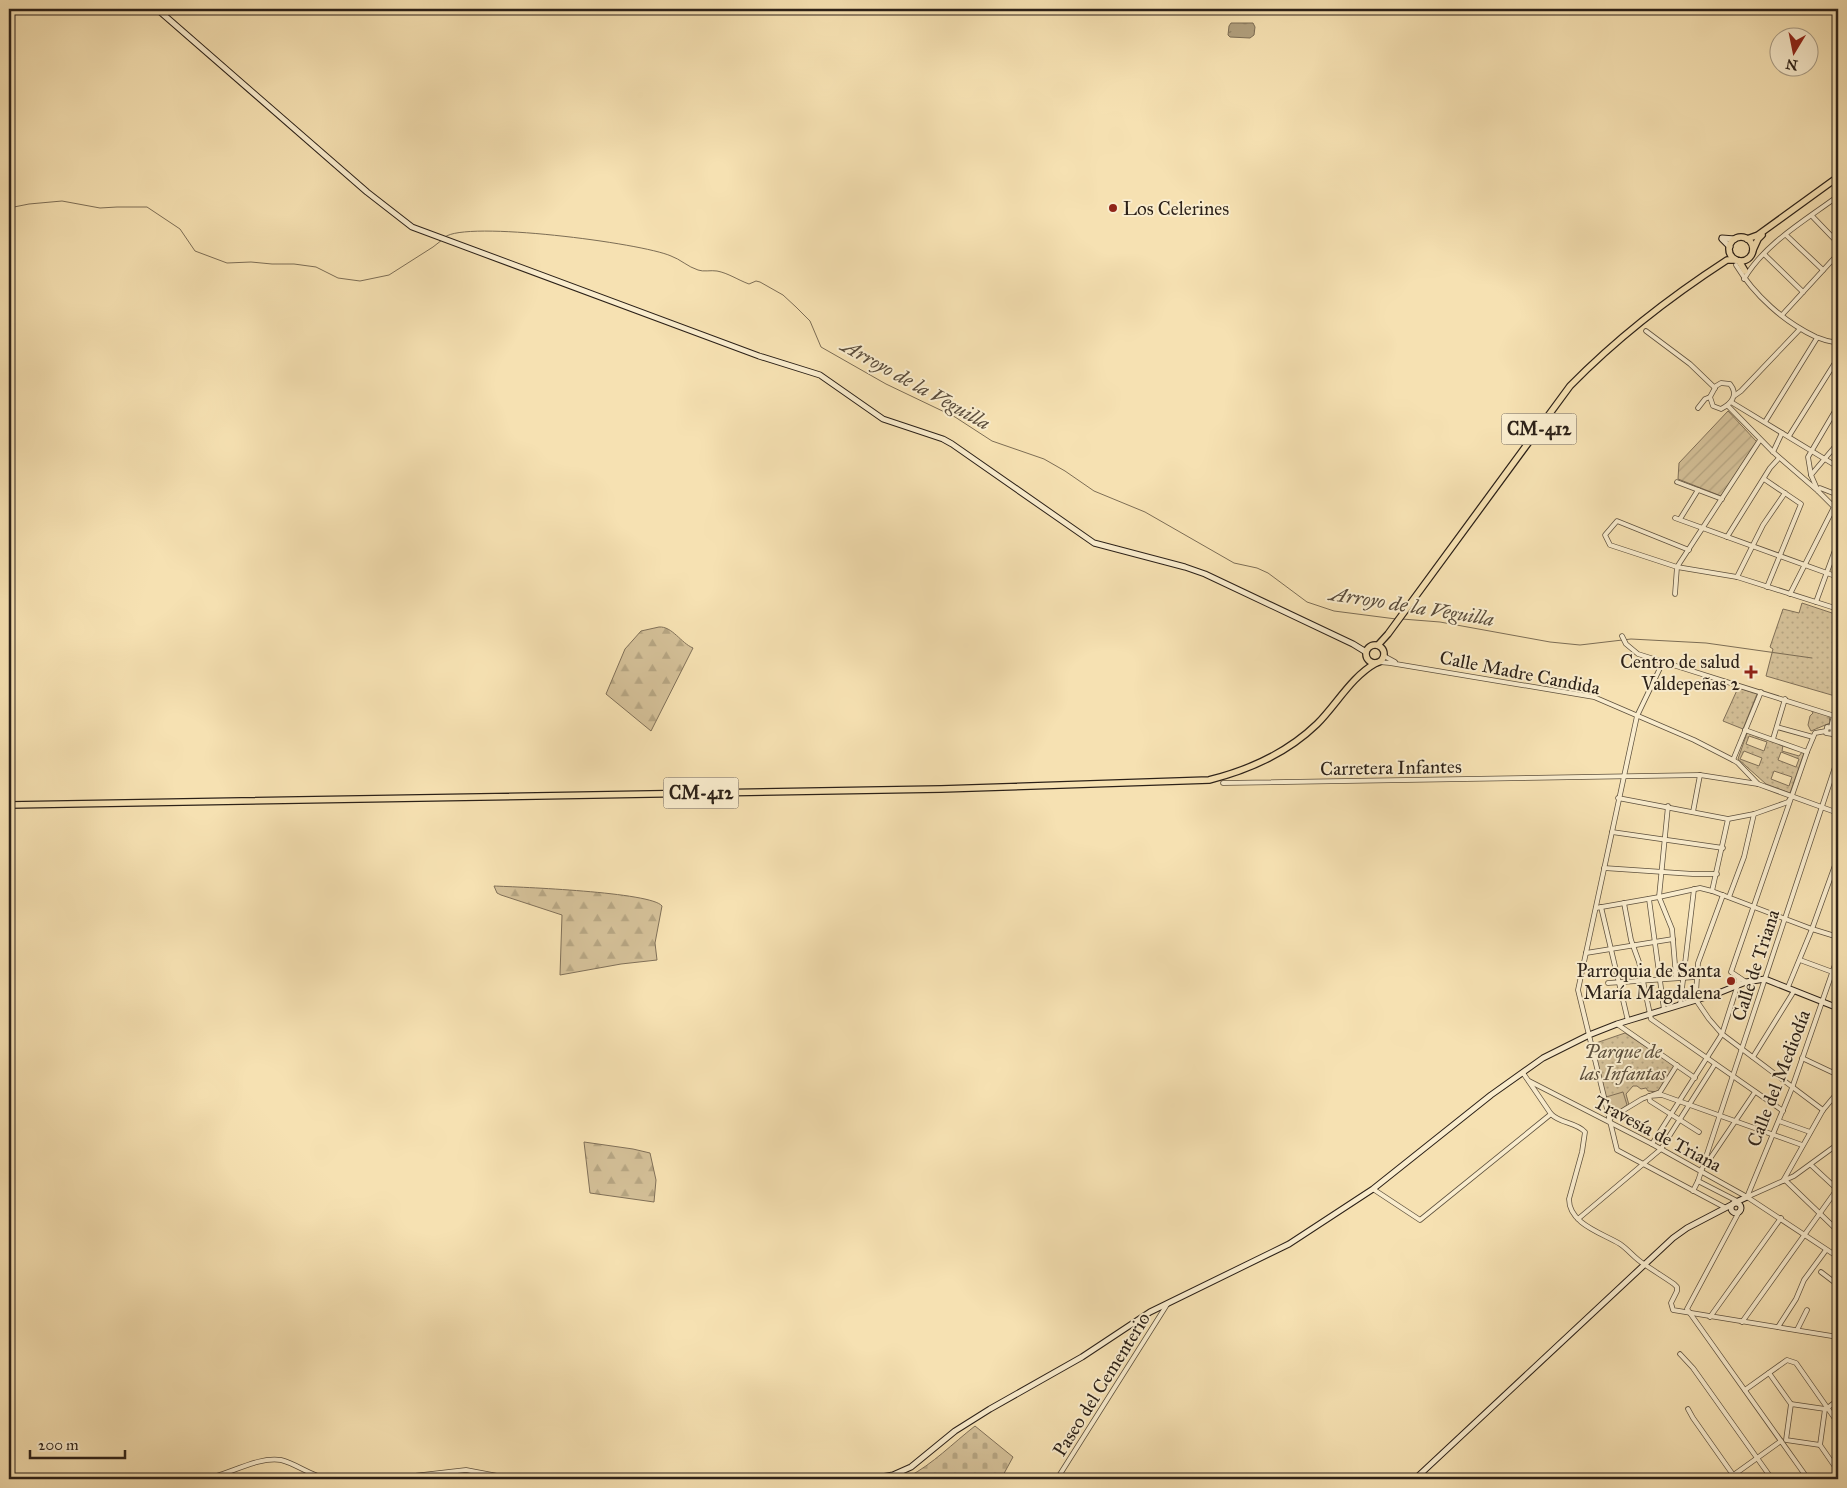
<svg xmlns="http://www.w3.org/2000/svg" width="1847" height="1488" font-family="'IM FELL Great Primer',serif">
<defs>
<pattern id="grass-dots" width="8" height="8" patternUnits="userSpaceOnUse" patternTransform="scale(1.25)"><rect width="8" height="8" fill="#d4c098"/><path d="M2 2h.1M6 6h.1" fill="none" stroke="#b6a582" stroke-width="1.8" stroke-linecap="round"/></pattern>
<pattern id="forest-firs" width="22" height="20" patternUnits="userSpaceOnUse" patternTransform="scale(1.25)"><rect width="22" height="20" fill="#d4c098"/><path d="M5 1l3.5 6h-7zM16 11l3.5 6h-7z" fill="#b6a582"/></pattern>
<pattern id="cemetery-stones" width="16" height="16" patternUnits="userSpaceOnUse" patternTransform="scale(1.25)"><rect width="16" height="16" fill="#d4c098"/><path d="M2 7V4a2 2 0 0 1 4 0v3zM10 15v-3a2 2 0 0 1 4 0v3z" fill="#b6a582"/></pattern>
<pattern id="garden-furrows" width="10" height="10" patternUnits="userSpaceOnUse" patternTransform="scale(1.25)"><rect width="10" height="10" fill="#d4c098"/><path d="M-1 1l2-2M0 10L10 0M9 11l2-2" fill="none" stroke="#b6a582"/></pattern>
<pattern id="water-ripples" width="26" height="14" patternUnits="userSpaceOnUse" patternTransform="scale(1.25)"><rect width="26" height="14" fill="#b1a07e"/><path d="M2 4q2-2 4 0t4 0M15 11q2-2 4 0t4 0" fill="none" stroke="#908266"/></pattern>
</defs>
<rect width="100%" height="100%" fill="#f6e1b2"/>
<filter id="stains"><feTurbulence type="fractalNoise" baseFrequency=".004" numOctaves="4"/><feColorMatrix values="0 0 0 0 .2 0 0 0 0 .09 0 0 0 0 .02 0 0 0 .5 -.17"/></filter>
<radialGradient id="worn" r=".72"><stop offset=".6" stop-color="#630" stop-opacity="0"/><stop offset="1" stop-color="#630" stop-opacity=".3"/></radialGradient>
<g fill="url(#grass-dots)" stroke="#807058" fill-rule="evenodd">
<polygon points="1802,603 1838,615 1838,679 1835,696 1766,676 1773,649 1770,647 1783,609 1799,613"/>
<polygon points="1738,688 1757,694 1743,729 1723,721"/>
<polygon points="1811,710 1829,716 1830,723 1811,731 1808,725 1810,716 1813,713"/>
<path d="M1747,733L1783,745L1782,751L1799,756L1802,752L1804,753L1790,793L1766,784L1738,759ZM1749,736L1767,742L1764,751L1746,744ZM1744,751L1762,758L1759,766L1740,759ZM1781,752L1799,759L1796,767L1778,760ZM1774,771L1792,777L1789,786L1771,779Z"/>
<polygon points="1625,1033 1675,1066 1658,1092 1648,1091 1646,1088 1641,1089 1637,1086 1633,1086 1626,1094 1629,1105 1611,1116 1598,1068 1593,1044"/>
</g>
<g fill="url(#forest-firs)" stroke="#807058">
<path d="M659,627C672,626 681,643 693,648L651,731L606,694L625,649L641,631Z"/>
<path d="M494,886C519,887 652,892 662,906L655,943L657,960L621,964L560,975L562,915L501,895L497,893Z"/>
<polygon points="584,1142 633,1149 650,1153 656,1180 654,1202 590,1193"/>
</g>
<path fill="url(#cemetery-stones)" stroke="#807058" d="M975,1426L1013,1457L1001,1479H908V1477C933,1464 953,1443 975,1426Z"/>
<polygon fill="url(#garden-furrows)" stroke="#807058" points="1728,411 1757,442 1721,496 1678,479 1679,463"/>
<polygon fill="#d4c098" stroke="#807058" points="1623,1092 1627,1105 1611,1116 1606,1097"/>
<polygon fill="url(#water-ripples)" stroke="#7c6d55" points="1231,23 1253,23 1255,27 1254,35 1250,38 1230,37 1228,35 1229,26"/>
<g fill="none" stroke-linecap="round" stroke-linejoin="round">
<g stroke="#7c6d55" stroke-width="1">
<polyline points="9,208 29,204 62,201 100,208 117,207 147,207 180,229 195,251 227,263 251,262 272,264 294,264 316,267 338,278 360,281 389,275 433,247 442,240"/>
<path d="M445,237C465,220 642,243 671,256C680,259 688,267 698,270C703,272 711,270 717,271C728,273 738,280 749,284L756,281L760,282L783,295L796,307L810,321L821,347L886,384L955,417L992,441L1044,459L1065,471L1094,491L1145,512L1234,563L1257,568L1268,573L1307,602L1334,611L1396,619"/>
<polyline points="1402,619 1440,622 1550,642 1580,645 1631,639 1706,643 1812,658"/>
</g>
<g stroke="#5e513e" stroke-width="5.5">
<g id="street">
<polyline points="1812,216 1838,243"/>
<polyline points="1786,235 1823,270"/>
<polyline points="1764,254 1803,292"/>
<path d="M1736,265C1754,295 1784,322 1816,337C1823,340 1831,342 1838,343"/>
<path d="M1744,279C1765,243 1806,220 1838,196"/>
<polyline points="1782,315 1838,254"/>
<polyline points="1646,331 1690,364 1715,388"/>
<path d="M1721,383L1730,384C1739,395 1731,404 1721,409L1713,406L1710,397L1716,386Z"/>
<polyline points="1734,396 1741,391 1800,329"/>
<polyline points="1731,402 1838,467"/>
<polyline points="1728,406 1773,452 1818,491 1838,511"/>
<polyline points="1838,406 1808,457 1811,475 1818,491 1820,488 1838,495"/>
<polyline points="1698,408 1705,399 1710,397"/>
<polyline points="1765,422 1817,338"/>
<polyline points="1789,436 1838,358"/>
<polyline points="1760,440 1677,567 1737,577 1838,609"/>
<polyline points="1773,452 1782,433"/>
<polyline points="1811,475 1838,443"/>
<polyline points="1764,479 1801,504 1767,587"/>
<polyline points="1677,482 1722,499"/>
<polyline points="1675,518 1838,577"/>
<polyline points="1680,519 1698,490"/>
<polyline points="1727,537 1770,468 1779,458"/>
<polyline points="1737,577 1763,525 1785,493"/>
<polyline points="1675,594 1677,567 1610,545 1605,535 1617,521 1689,550"/>
<polyline points="1790,594 1834,507"/>
<polyline points="1816,602 1838,542"/>
<polyline points="1622,636 1626,644 1638,654 1838,717"/>
<polyline points="1384,656 1395,662"/>
<polyline points="1379,662 1390,663 1594,697 1694,740 1733,760 1738,763 1758,784"/>
<polyline points="1663,662 1637,716 1578,990 1617,1150 1724,1207"/>
<polyline points="1777,727 1813,737"/>
<polyline points="1831,727 1838,700"/>
<polyline points="1745,730 1807,752"/>
<polyline points="1832,734 1833,728 1827,727 1826,733 1832,734 1838,739"/>
<polyline points="1773,739 1785,699"/>
<polyline points="1733,760 1761,692"/>
<polyline points="1223,783 1700,775 1758,784 1838,813"/>
<polyline points="1618,798 1728,819 1754,814 1788,802 1790,799"/>
<polyline points="1668,806 1659,897 1672,929 1676,977"/>
<polyline points="1693,812 1700,775"/>
<polyline points="1612,832 1723,848"/>
<polyline points="1604,868 1693,874 1717,874"/>
<polyline points="1712,891 1728,819"/>
<polyline points="1723,895 1698,963 1696,993 1696,1000 1709,1019 1722,1034 1823,1110"/>
<polyline points="1729,897 1744,857 1754,814"/>
<polyline points="1649,899 1664,1010"/>
<polyline points="1624,903 1631,940 1639,962 1651,1019 1783,1111"/>
<polyline points="1601,907 1628,1021"/>
<polyline points="1596,908 1659,897 1700,888 1712,891 1812,929 1838,937"/>
<polyline points="1586,953 1673,939"/>
<polyline points="1800,960 1838,974"/>
<polyline points="1746,982 1731,972 1807,752 1815,733 1826,731"/>
<polyline points="1608,983 1696,977"/>
<polyline points="1788,987 1812,929 1838,857"/>
<polyline points="1680,1005 1694,889"/>
<polyline points="1617,1024 1695,1078"/>
<polyline points="1753,1057 1794,991"/>
<polyline points="1802,1058 1838,1075"/>
<polyline points="1529,1081 1652,1144 1747,1197 1838,1257"/>
<path d="M1551,1114C1561,1124 1576,1122 1585,1132L1582,1152L1569,1199C1569,1224 1602,1233 1620,1244C1629,1250 1635,1259 1644,1264C1654,1271 1664,1277 1674,1284L1677,1287V1291L1671,1303L1673,1310L1838,1337"/>
<polyline points="1609,1119 1642,1099 1660,1092 1677,1065"/>
<polyline points="1779,1121 1810,1132"/>
<polyline points="1699,1132 1650,1101 1649,1096 1662,1095 1802,1145"/>
<polyline points="1652,1144 1722,1034 1739,981 1738,977"/>
<polyline points="1811,1165 1838,1190"/>
<polyline points="1705,1166 1755,1092"/>
<polyline points="1785,1180 1838,1231"/>
<polyline points="1698,1181 1737,1201"/>
<polyline points="1783,1181 1823,1110 1838,1092"/>
<polyline points="1373,1189 1420,1220 1551,1114 1523,1073"/>
<polyline points="1693,1191 1698,1181 1838,758"/>
<polyline points="1747,1197 1792,1088 1838,956"/>
<polyline points="1747,1197 1794,1176 1838,1144"/>
<polyline points="1740,1210 1687,1309 1808,1479"/>
<polyline points="1578,1219 1661,1149 1715,1064"/>
<polyline points="1821,1272 1838,1285"/>
<polyline points="1710,1317 1781,1218"/>
<polyline points="1742,1322 1838,1188"/>
<polyline points="1778,1327 1796,1299 1804,1280 1826,1250"/>
<polyline points="1797,1330 1807,1310"/>
<polyline points="1680,1354 1693,1368 1772,1479"/>
<polyline points="1769,1373 1791,1404"/>
<polyline points="1745,1390 1787,1360 1796,1363 1838,1423"/>
<polygon points="1791,1404 1825,1409 1820,1445 1786,1440"/>
<polyline points="1688,1409 1693,1418 1736,1479"/>
<polyline points="1826,1409 1838,1400"/>
<polyline points="1820,1445 1838,1471"/>
<path d="M205,1479C228,1475 258,1456 281,1460C297,1464 311,1476 328,1479"/>
<polyline points="387,1479 466,1470 514,1479"/>
<polyline points="1057,1479 1168,1303"/>
<polyline points="1728,1479 1781,1441"/>
<polyline points="1835,1479 1838,1477"/>
</g>
</g>
<g stroke="#2c2118" stroke-width="7">
<g id="secondary">
<polyline points="157,9 367,192 412,227 759,356 820,375 883,419 943,439 952,444 1094,543 1185,567 1205,574 1353,644 1366,652"/>
<polyline points="1722,238 1735,239"/>
<polyline points="1722,239 1730,247"/>
<polyline points="1734,1203 1747,1197"/>
<circle cx="1736" cy="1208" r="5"/>
<polyline points="870,1479 893,1475 911,1467 955,1431 990,1409 1082,1357 1150,1312 1289,1244 1373,1189 1491,1095 1543,1058 1589,1035 1617,1024 1716,994 1746,982 1765,979 1838,1008"/>
<polyline points="1415,1479 1673,1238 1687,1228 1733,1204"/>
</g>
</g>
<g stroke="#2c2118" stroke-width="8">
<g id="primary">
<circle cx="1741" cy="249" r="12"/>
<polyline points="1747,239 1758,235 1838,177"/>
<polyline points="1753,250 1758,239 1762,235"/>
<polyline points="1739,261 1745,271"/>
<circle cx="1375" cy="654" r="9"/>
<path d="M1378,645L1388,634L1570,386C1617,338 1670,297 1727,260H1736"/>
<path d="M9,805L941,789L1209,780C1249,770 1287,753 1317,724C1337,704 1351,677 1376,663"/>
</g>
</g>
<use href="#street" stroke="#f9eccd" stroke-width="4"/>
<use href="#secondary" stroke="#f9eccd" stroke-width="5"/>
<use href="#primary" stroke="#f6e1b2" stroke-width="5.5"/>
</g>
<g fill="#8f2418" stroke="#f9eccd" stroke-width="2">
<circle cx="1113" cy="208" r="5"/>
<path d="M1748.5 664.5h5v5h5v5h-5v5h-5v-5h-5v-5h5z"/>
<circle cx="1731" cy="981" r="5"/>
</g>
<g text-anchor="middle" stroke-width="4" stroke-linejoin="round" paint-order="stroke">
<g fill="#f9eccd" stroke="#6a5e4e" stroke-width="1">
<rect x="1501.5" y="413.5" width="75" height="31" rx="4"/>
<rect x="663.5" y="777.5" width="75" height="31" rx="4"/>
</g>
<g font-size="18" font-weight="bold" fill="#2c2118">
<text x="1539" y="435">CM-412</text>
<text x="701" y="799">CM-412</text>
</g>
<g font-size="19" fill="#2c2118" stroke="#f9eccd" text-anchor="end">
<text x="1123" y="215" text-anchor="start">Los Celerines</text>
<text x="1740" y="668">Centro de salud<tspan x="1740" dy="22">Valdepeñas 2</tspan></text>
<text x="1721" y="977">Parroquia de Santa<tspan x="1721" dy="22">María Magdalena</tspan></text>
</g>
<g font-size="19" fill="#2c2118" stroke="#f9eccd">
<text transform="translate(1520 672) rotate(11)" y="7">Calle Madre Candida</text>
<text transform="translate(1391 767) rotate(-1)" y="7">Carretera Infantes</text>
<text transform="translate(1755 965) rotate(-72)" y="7">Calle de Triana</text>
<text transform="translate(1778 1078) rotate(-69)" y="7">Calle del Mediodía</text>
<text transform="translate(1658 1133) rotate(28)" y="7">Travesía de Triana</text>
<text transform="translate(1101 1384) rotate(-58)" y="7">Paseo del Cementerio</text>
</g>
<g font-size="19" font-style="italic" fill="#5e513e" stroke="#f9eccd">
<text x="1623" y="1058">Parque de<tspan x="1623" dy="22">las Infantas</tspan></text>
</g>
<g font-size="20" font-style="italic" fill="#5b4d3c" stroke="#f9eccd">
<text transform="translate(916 384) rotate(29)" y="7">Arroyo de la Veguilla</text>
<text transform="translate(1412 606) rotate(9)" y="7">Arroyo de la Veguilla</text>
</g>
</g>
<rect width="1847" height="1488" fill="none" stroke="#f6e1b2" stroke-width="30"/>
<rect x="10" y="10" width="1827" height="1468" fill="none" stroke="#2c2118" stroke-width="2.5"/>
<rect x="15" y="15" width="1817" height="1458" fill="none" stroke="#2c2118"/>
<g transform="translate(1794 52) rotate(190)"><circle r="24" fill="#f9eccd" stroke="#a79b85"/>
<path d="M0-4L9 19L0 12L-9 19Z" fill="#8f2418"/>
<text y="-8" font-size="14" font-weight="bold" text-anchor="middle" fill="#2c2118">N</text>
</g>
<path d="M30 1450v8h95v-8" fill="none" stroke="#2c2118" stroke-width="2.5"/>
<text x="38" y="1450" font-size="15" fill="#2c2118" stroke="#f9eccd" stroke-width="4" paint-order="stroke">200 m</text>
<rect width="100%" height="100%" filter="url(#stains)"/>
<rect width="100%" height="100%" fill="url(#worn)"/>
</svg>
